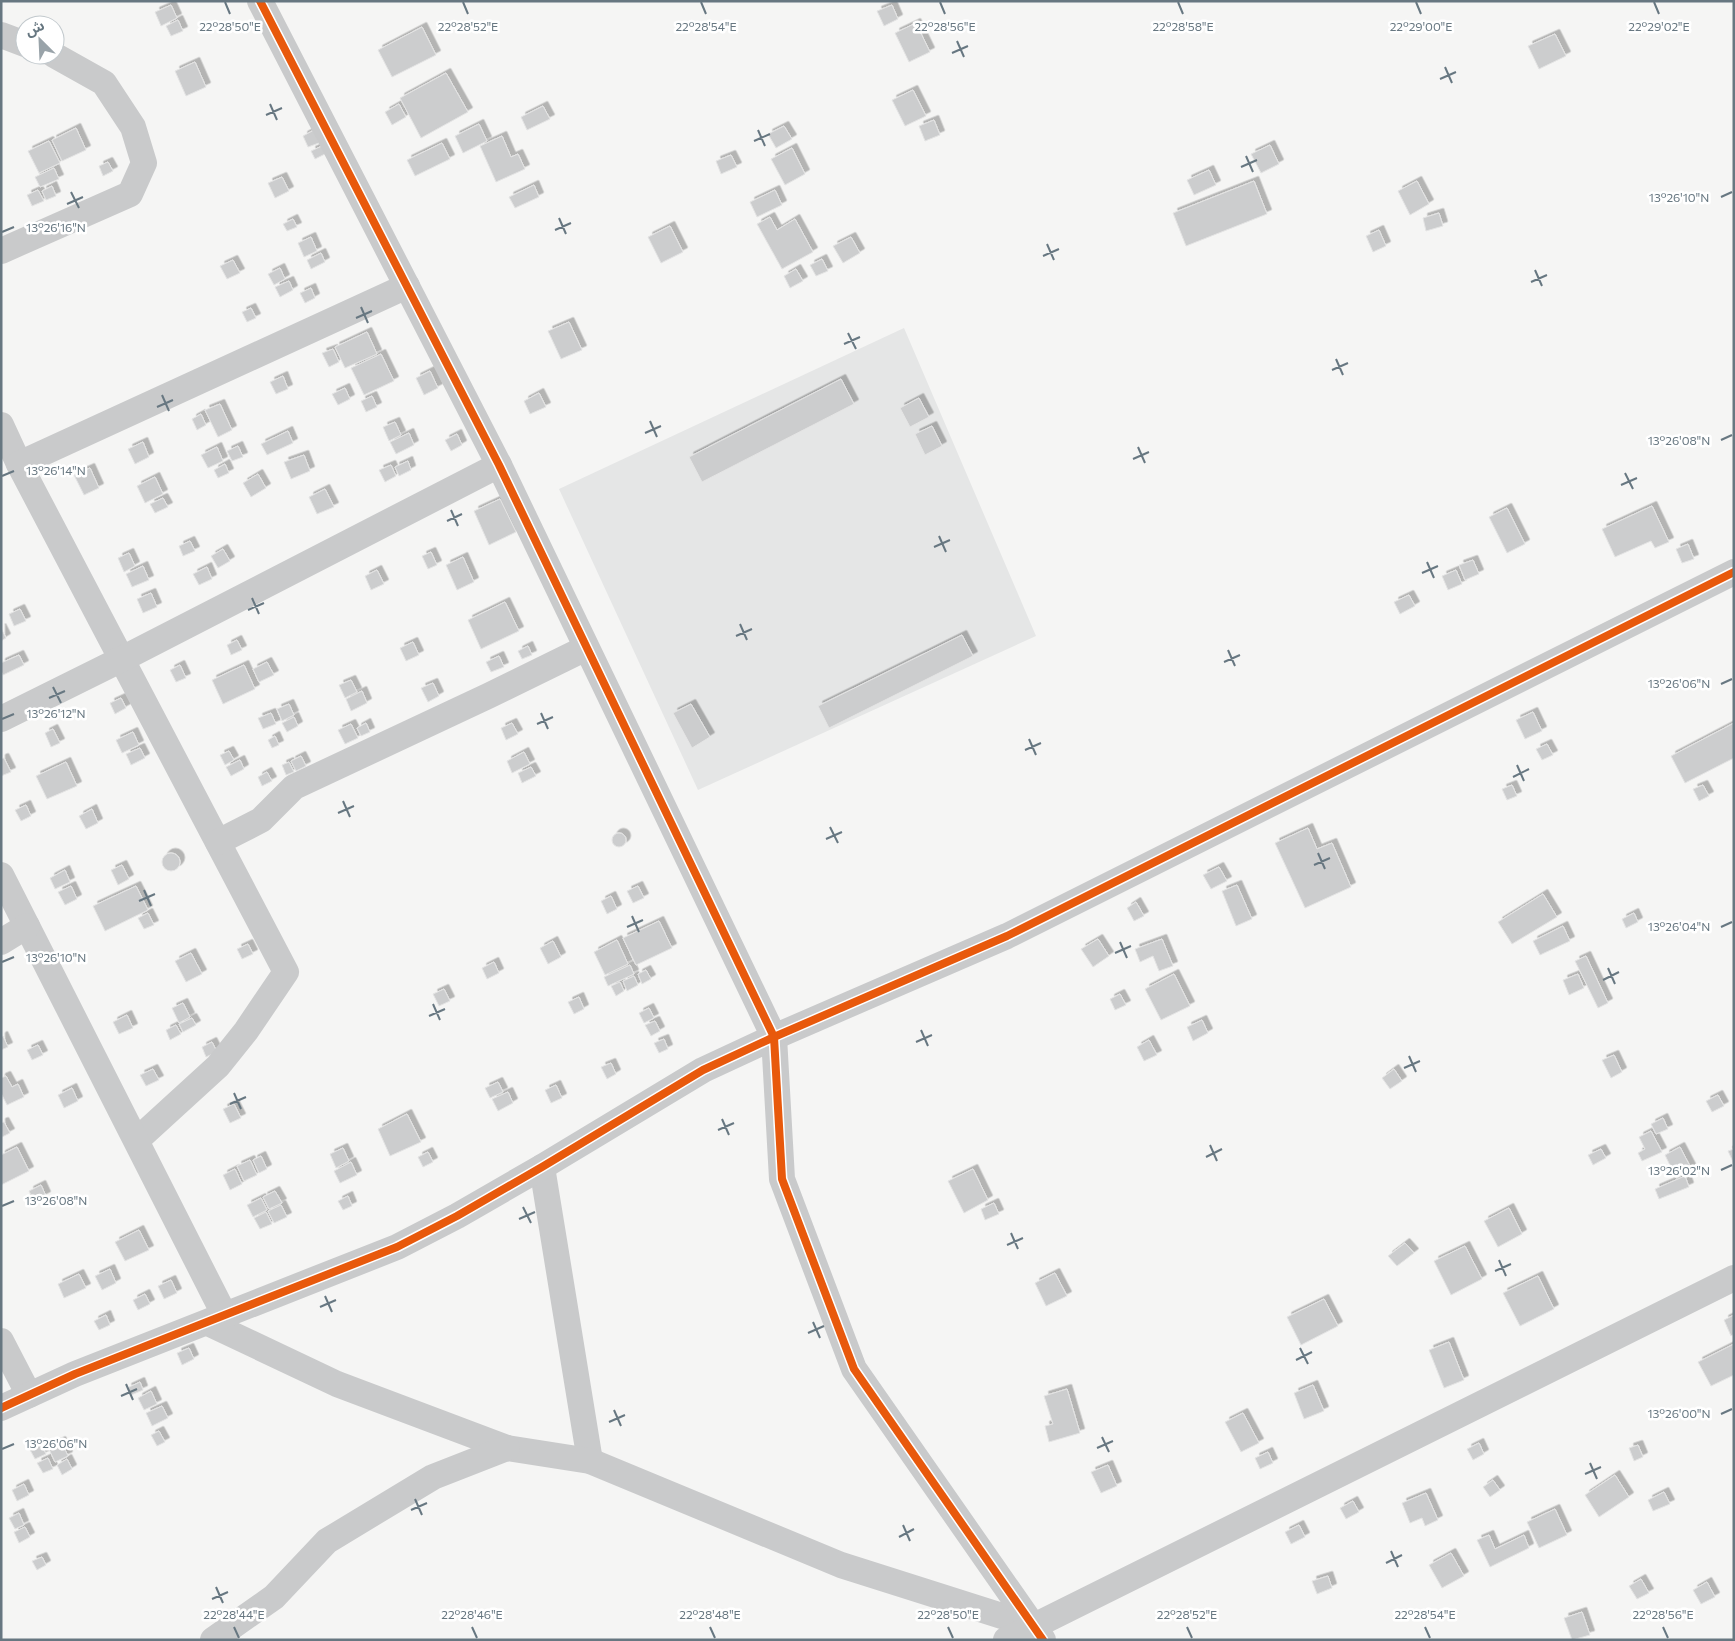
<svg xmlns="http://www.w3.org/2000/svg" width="1735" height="1641" font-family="Commissioner,'Noto Sans Arabic',sans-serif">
<defs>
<filter id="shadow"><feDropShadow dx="4.5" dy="-4.5" stdDeviation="0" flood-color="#0004"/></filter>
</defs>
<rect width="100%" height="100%" fill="#f5f5f4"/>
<polygon fill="#e5e6e6" points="904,328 1036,636 698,790 559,489"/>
<g fill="#cccdce" stroke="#e4e4e4" filter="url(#shadow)">
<polygon points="171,5 177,18 161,26 155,12"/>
<polygon points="892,5 898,19 884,26 877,11"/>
<polygon points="178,20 183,31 171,36 166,26"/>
<polygon points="916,23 930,52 909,62 895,33"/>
<polygon points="422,27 436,55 392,77 378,50"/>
<polygon points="1555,34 1566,56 1539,69 1528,46"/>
<polygon points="195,62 206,87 186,96 175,71"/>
<polygon points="446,73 468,112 421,138 400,98"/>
<polygon points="913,90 926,116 905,126 892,100"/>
<polygon points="399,104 406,117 392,125 385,112"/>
<polygon points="543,106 550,119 527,130 521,117"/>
<polygon points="934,120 940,135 925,141 919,126"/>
<polygon points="479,124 487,141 463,153 455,136"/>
<polygon points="784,126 792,139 776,148 768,134"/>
<polygon points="76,128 86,150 62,161 52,140"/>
<polygon points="314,130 319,143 308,147 303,136"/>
<polygon points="502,136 511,157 518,154 525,169 496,182 480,146"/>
<polygon points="49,141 60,163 39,173 28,151"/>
<polygon points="442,143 450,159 415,176 407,160"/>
<polygon points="1270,145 1279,164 1261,173 1251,154"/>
<polygon points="322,146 325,154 315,159 311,151"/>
<polygon points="792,148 805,174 785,185 771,159"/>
<polygon points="731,155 737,167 721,174 716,161"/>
<polygon points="108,162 113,171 103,176 99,166"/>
<polygon points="54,168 59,179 40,187 35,177"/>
<polygon points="1209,170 1216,185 1194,195 1187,180"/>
<polygon points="282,177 289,191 275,198 268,183"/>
<polygon points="1254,181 1267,214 1186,246 1173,213"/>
<polygon points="1417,181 1429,204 1410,215 1398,191"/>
<polygon points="534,185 539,197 515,208 509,197"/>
<polygon points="52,186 56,196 46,200 42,191"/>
<polygon points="38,190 44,201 32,206 27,195"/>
<polygon points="775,190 782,205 757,217 750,202"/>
<polygon points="1439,213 1443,226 1426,231 1423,218"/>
<polygon points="770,217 777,230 795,219 813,252 782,269 757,224"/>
<polygon points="293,219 297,227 287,231 283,224"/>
<polygon points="670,226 683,252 661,263 648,237"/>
<polygon points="1379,230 1386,246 1373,252 1366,236"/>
<polygon points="311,237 317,251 304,257 298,243"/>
<polygon points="851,237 860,253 843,263 833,246"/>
<polygon points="321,253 325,262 311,269 307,260"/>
<polygon points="822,259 828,271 816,276 810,265"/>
<polygon points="233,260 240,273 227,279 220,266"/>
<polygon points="280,268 285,279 274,285 268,274"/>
<polygon points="796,269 803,281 790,288 784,276"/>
<polygon points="289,281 293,290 280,297 275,287"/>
<polygon points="311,288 315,298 305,303 300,293"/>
<polygon points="251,308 256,318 247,322 242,312"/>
<polygon points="569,322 582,350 561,359 548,331"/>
<polygon points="367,332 377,354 345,368 335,347"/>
<polygon points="333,349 339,362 329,367 322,353"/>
<polygon points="381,354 394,381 364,395 351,368"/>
<polygon points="430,371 438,388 424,395 416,378"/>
<polygon points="283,376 288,389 276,394 270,382"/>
<polygon points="841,379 854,404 702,482 689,457"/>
<polygon points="345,388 350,399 338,405 332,394"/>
<polygon points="539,393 546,407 530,414 524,401"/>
<polygon points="372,396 377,407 366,412 361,401"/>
<polygon points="919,398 929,417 910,427 900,408"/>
<polygon points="220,404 232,430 218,437 205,410"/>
<polygon points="201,414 206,425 197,430 192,419"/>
<polygon points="395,422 401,435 389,441 383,427"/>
<polygon points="932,426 942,446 925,455 915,434"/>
<polygon points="288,431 293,443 267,455 261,444"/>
<polygon points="409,433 414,445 396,454 390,442"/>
<polygon points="457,434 462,445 451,451 445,440"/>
<polygon points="143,442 149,457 135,464 128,449"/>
<polygon points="238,446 243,457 232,461 227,451"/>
<polygon points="217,447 223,461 208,468 201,455"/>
<polygon points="304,455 310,471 291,479 284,462"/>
<polygon points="408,461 411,470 399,476 395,467"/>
<polygon points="225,464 229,473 218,478 214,470"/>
<polygon points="391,465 396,476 385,482 379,470"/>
<polygon points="90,468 99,488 84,495 74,475"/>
<polygon points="258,474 266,488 251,497 243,483"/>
<polygon points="155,477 163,494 145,503 137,486"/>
<polygon points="325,489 334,507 317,514 309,497"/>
<polygon points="163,498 168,507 155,513 150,504"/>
<polygon points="500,499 516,532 489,545 474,511"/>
<polygon points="1652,506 1669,542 1655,548 1651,541 1615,557 1602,529"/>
<polygon points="1507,508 1525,544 1507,553 1489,517"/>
<polygon points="190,541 195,551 183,556 179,546"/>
<polygon points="1688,544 1694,559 1682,563 1676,549"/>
<polygon points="223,549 230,561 218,568 211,556"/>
<polygon points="431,552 437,565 428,569 422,556"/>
<polygon points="129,553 135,566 124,572 118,558"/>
<polygon points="463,557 474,582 457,590 446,565"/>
<polygon points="1473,560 1479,574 1465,580 1459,565"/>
<polygon points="143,566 149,580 132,587 126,574"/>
<polygon points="207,567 212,579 199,585 193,574"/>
<polygon points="377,570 384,584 371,590 365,576"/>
<polygon points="1456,570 1462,584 1448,590 1442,576"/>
<polygon points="151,593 157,607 143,613 137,599"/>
<polygon points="1409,595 1415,606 1400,614 1394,602"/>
<polygon points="505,602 519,631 481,649 468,620"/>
<polygon points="20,609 26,621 14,626 9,614"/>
<polygon points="1,628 6,638 1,641"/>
<polygon points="962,635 973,656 829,728 818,706"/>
<polygon points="237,640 242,650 231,655 227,645"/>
<polygon points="413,642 419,655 406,661 400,648"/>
<polygon points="528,646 532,655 522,659 518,651"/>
<polygon points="19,655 24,665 3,675 1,671 1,663"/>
<polygon points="499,656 504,667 491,672 486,662"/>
<polygon points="267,662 274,675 259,682 253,669"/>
<polygon points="180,665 186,678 176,682 170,670"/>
<polygon points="244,665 255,689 223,704 212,680"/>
<polygon points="351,680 357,692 345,698 339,685"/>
<polygon points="433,683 439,696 428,702 421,688"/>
<polygon points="362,691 367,703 351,711 346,699"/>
<polygon points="121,698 126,708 115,714 110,703"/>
<polygon points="289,704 294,715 282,721 277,709"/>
<polygon points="691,704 710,737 692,748 673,713"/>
<polygon points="1533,712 1542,731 1525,739 1516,720"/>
<polygon points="271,713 276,724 263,729 258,718"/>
<polygon points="294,717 298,726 287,732 282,723"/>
<polygon points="366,723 370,732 361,736 357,728"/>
<polygon points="512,723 518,734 506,740 501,728"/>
<polygon points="1734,723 1734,758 1685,783 1671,756"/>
<polygon points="351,724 358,738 345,744 338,730"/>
<polygon points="53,729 60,743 51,747 45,733"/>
<polygon points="133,732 139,745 122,753 116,740"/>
<polygon points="275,736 279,745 272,748 268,740"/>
<polygon points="1547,744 1553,755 1542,760 1536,749"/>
<polygon points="140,748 145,758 131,765 126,754"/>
<polygon points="229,751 234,760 225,765 220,755"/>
<polygon points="524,752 530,764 512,773 507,761"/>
<polygon points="301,756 306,766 296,771 291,761"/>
<polygon points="4,758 11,772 1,776 1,759"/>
<polygon points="240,760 244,769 231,776 226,767"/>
<polygon points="66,762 77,786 47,799 36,776"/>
<polygon points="289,762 294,772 286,775 282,765"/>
<polygon points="531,767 536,776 522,783 518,773"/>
<polygon points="267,772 272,781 262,786 258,777"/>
<polygon points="1512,785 1517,796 1507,800 1502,789"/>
<polygon points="1703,785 1709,796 1699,801 1693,789"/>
<polygon points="26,805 31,816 21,821 15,810"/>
<polygon points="92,809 98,823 86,829 79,816"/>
<polygon points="1308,828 1317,849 1332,843 1351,887 1305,908 1275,843"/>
<circle cx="619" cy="840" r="7"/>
<circle cx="171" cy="862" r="9"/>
<polygon points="122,865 129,879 118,885 111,870"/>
<polygon points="1219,867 1227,881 1211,889 1203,875"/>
<polygon points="65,870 70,882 55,889 50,878"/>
<polygon points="1237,885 1252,919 1236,926 1222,891"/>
<polygon points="71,886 77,899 65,905 58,892"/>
<polygon points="136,886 148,910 105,931 93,906"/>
<polygon points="638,886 644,898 633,903 627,891"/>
<polygon points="1543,894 1557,917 1512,944 1498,922"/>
<polygon points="611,896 617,909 607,914 601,901"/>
<polygon points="1136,902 1144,916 1134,921 1127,908"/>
<polygon points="148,913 154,925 144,929 138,918"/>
<polygon points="1634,913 1638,922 1626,928 1622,919"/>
<polygon points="659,921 672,948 636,965 623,938"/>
<polygon points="1563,926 1570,941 1540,955 1533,941"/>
<polygon points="1098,939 1109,956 1093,967 1081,949"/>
<polygon points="1162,939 1173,966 1159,971 1153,956 1140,962 1135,949"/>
<polygon points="617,940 628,964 605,975 594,952"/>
<polygon points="553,941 561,957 548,964 540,948"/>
<polygon points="248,944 253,954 242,959 237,949"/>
<polygon points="191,953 202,974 186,982 175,961"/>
<polygon points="1586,956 1608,1003 1598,1008 1575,961"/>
<polygon points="494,962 499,973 487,979 482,968"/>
<polygon points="630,965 634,974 608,986 604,977"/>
<polygon points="646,970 651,979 642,984 638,974"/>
<polygon points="1174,974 1190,1006 1161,1020 1145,989"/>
<polygon points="1578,974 1584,988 1569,995 1563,980"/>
<polygon points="634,976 638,985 627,991 623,981"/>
<polygon points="620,982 624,991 616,996 611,986"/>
<polygon points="444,989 450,1001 439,1006 433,994"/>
<polygon points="1120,994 1126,1005 1115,1010 1110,999"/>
<polygon points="579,997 584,1009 574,1014 568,1002"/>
<polygon points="183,1003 190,1017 179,1023 172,1008"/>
<polygon points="649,1008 654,1018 644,1023 639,1013"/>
<polygon points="127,1015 133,1028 119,1034 113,1022"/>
<polygon points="192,1018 196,1025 183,1032 179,1024"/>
<polygon points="1202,1020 1208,1033 1193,1041 1187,1027"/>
<polygon points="655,1021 660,1031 651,1036 645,1025"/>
<polygon points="176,1025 181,1034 170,1040 166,1030"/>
<polygon points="3,1036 8,1047 1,1050 1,1037"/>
<polygon points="664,1039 668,1049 659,1053 654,1043"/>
<polygon points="1149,1040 1157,1055 1144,1061 1137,1047"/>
<polygon points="212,1042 217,1052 206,1057 202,1047"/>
<polygon points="38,1045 43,1055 32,1060 27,1050"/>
<polygon points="1614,1055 1622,1072 1611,1078 1602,1060"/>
<polygon points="611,1063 616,1074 607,1079 601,1067"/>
<polygon points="153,1069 159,1080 146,1086 140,1075"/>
<polygon points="1394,1069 1402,1081 1390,1089 1382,1078"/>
<polygon points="6,1076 12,1087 18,1084 24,1097 7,1105 1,1093 1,1078"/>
<polygon points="498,1082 503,1092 490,1098 485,1088"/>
<polygon points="556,1085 562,1098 551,1103 545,1090"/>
<polygon points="72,1088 78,1101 64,1108 58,1095"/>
<polygon points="508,1092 513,1103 498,1111 492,1099"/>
<polygon points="1718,1095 1724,1106 1712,1112 1706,1101"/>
<polygon points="234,1104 241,1118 230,1123 223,1109"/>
<polygon points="407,1114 421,1142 390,1156 378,1129"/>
<polygon points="1663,1118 1668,1129 1656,1134 1651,1124"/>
<polygon points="4,1122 10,1133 2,1137 1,1123"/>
<polygon points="1651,1131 1662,1152 1642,1161 1638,1153 1645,1149 1639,1137"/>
<polygon points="17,1147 29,1171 1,1185 1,1155"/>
<polygon points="1680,1147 1692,1170 1676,1178 1665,1155"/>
<polygon points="343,1148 349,1161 336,1168 330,1154"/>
<polygon points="1601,1149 1606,1158 1593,1165 1588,1155"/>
<polygon points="1734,1149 1734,1164 1728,1151"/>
<polygon points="428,1152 433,1162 423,1167 418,1157"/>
<polygon points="261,1156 267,1169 259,1173 253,1160"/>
<polygon points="250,1160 257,1175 244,1181 237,1166"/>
<polygon points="351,1162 357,1175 340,1183 334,1171"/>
<polygon points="235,1169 242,1184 230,1190 223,1175"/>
<polygon points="973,1169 988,1200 964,1213 948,1181"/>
<polygon points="1685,1176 1689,1187 1659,1199 1655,1189"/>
<polygon points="41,1185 46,1196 34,1202 29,1191"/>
<polygon points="275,1191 282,1203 269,1209 263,1197"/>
<polygon points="348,1196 352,1206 343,1210 338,1201"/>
<polygon points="261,1198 267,1210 253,1217 247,1205"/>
<polygon points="994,1203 999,1214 985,1220 981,1209"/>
<polygon points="281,1205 287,1217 274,1223 268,1211"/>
<polygon points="1509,1208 1522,1234 1498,1247 1484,1221"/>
<polygon points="266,1212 272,1224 260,1229 254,1218"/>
<polygon points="139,1230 149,1250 125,1261 115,1242"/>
<polygon points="1405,1243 1414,1253 1397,1266 1388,1256"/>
<polygon points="1465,1246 1482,1279 1451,1295 1434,1261"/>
<polygon points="110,1269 116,1283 102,1290 95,1276"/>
<polygon points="1055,1273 1067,1296 1046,1306 1035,1283"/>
<polygon points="79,1274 86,1288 64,1298 58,1284"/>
<polygon points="1538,1276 1554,1309 1520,1326 1503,1293"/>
<polygon points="171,1280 177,1293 164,1299 158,1286"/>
<polygon points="145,1294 150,1304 138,1310 133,1300"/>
<polygon points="1324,1299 1338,1326 1301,1345 1287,1317"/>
<polygon points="106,1315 110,1325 99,1330 94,1321"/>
<polygon points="1734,1315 1734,1334 1731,1336 1724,1320"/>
<polygon points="1449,1342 1464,1380 1444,1388 1429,1350"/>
<polygon points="1734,1344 1734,1375 1711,1386 1698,1362"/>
<polygon points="189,1348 194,1359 182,1365 177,1353"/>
<polygon points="140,1382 143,1390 131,1395 127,1388"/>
<polygon points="1313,1385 1324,1411 1304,1419 1294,1393"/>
<polygon points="1067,1389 1080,1433 1049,1442 1045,1426 1053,1424 1044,1396"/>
<polygon points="151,1391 157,1404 144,1410 138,1398"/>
<polygon points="162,1406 168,1418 152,1426 146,1413"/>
<polygon points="1243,1413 1259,1443 1241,1452 1225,1422"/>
<polygon points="159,1431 165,1442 157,1446 151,1435"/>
<polygon points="61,1441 68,1456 55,1462 48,1447"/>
<polygon points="40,1443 46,1454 35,1459 29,1448"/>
<polygon points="1479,1443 1484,1454 1473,1460 1467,1449"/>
<polygon points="1638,1445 1643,1457 1634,1461 1629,1448"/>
<polygon points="1268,1452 1273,1463 1260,1469 1255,1458"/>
<polygon points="48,1458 53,1469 43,1473 37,1463"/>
<polygon points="67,1459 72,1469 62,1475 57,1465"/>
<polygon points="1108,1465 1117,1486 1101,1493 1091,1472"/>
<polygon points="1615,1475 1629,1497 1599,1517 1585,1495"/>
<polygon points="1493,1480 1500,1490 1490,1497 1483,1487"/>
<polygon points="24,1484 29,1495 17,1501 12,1490"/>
<polygon points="1664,1492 1670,1504 1653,1511 1648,1500"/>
<polygon points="1426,1493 1438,1520 1425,1526 1422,1518 1410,1523 1402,1503"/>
<polygon points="1353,1501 1359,1512 1346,1519 1340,1508"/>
<polygon points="1555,1509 1567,1535 1539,1548 1527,1522"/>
<polygon points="19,1513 24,1525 15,1529 9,1518"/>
<polygon points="1299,1525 1305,1537 1291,1544 1285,1532"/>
<polygon points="25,1527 30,1537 19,1543 14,1532"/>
<polygon points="1489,1535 1495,1549 1524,1535 1529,1548 1490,1567 1477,1540"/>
<polygon points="1451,1553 1464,1576 1442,1588 1429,1565"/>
<polygon points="42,1557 46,1565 37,1570 32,1561"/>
<polygon points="1328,1576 1332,1588 1317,1594 1312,1581"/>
<polygon points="1641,1579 1649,1593 1637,1599 1629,1586"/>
<polygon points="1707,1582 1715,1597 1701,1604 1693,1590"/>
<polygon points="1582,1612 1590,1635 1572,1640 1564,1618"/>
</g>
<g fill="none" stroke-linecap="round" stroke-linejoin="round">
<g stroke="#c9cacb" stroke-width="26">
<polyline points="260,1 499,465 774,1037 1007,936 1734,572"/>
<polyline points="1,35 25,44"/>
<polyline points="1,251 130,194 144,163 133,127 104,83 54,55"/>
<polyline points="1,425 19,464 286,972 246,1031 218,1066 137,1140"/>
<polyline points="19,464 407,286"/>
<polyline points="1,719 122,659 499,465"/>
<polyline points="218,842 261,820 294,787 488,696 586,648"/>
<polyline points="1,875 225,1316"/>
<polyline points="1,942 27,926"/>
<polyline points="542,1167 590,1461"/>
<polyline points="208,1323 337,1384 507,1448 590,1461 841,1565 1033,1626"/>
<polyline points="1,1341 29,1395"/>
<polyline points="1,1408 75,1374 397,1247 457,1216 542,1167 703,1070 774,1037 782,1179 854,1369 1043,1640"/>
<polyline points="213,1640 274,1597 327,1541 433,1477 507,1448"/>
<polyline points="1006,1640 1734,1278"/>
</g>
<g stroke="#fff" stroke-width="11">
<g id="cycleway">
<polyline points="260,1 499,465 774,1037 1007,936 1734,572"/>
<polyline points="1,1408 75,1374 397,1247 457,1216 542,1167 703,1070 774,1037 782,1179 854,1369 1043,1640"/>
</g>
</g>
<use href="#cycleway" stroke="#e8590c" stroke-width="8"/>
</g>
<path fill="none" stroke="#677781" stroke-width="2" d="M225,2L230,14M463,2L468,14M701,2L706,14M940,2L945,14M1178,2L1183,14M1416,2L1421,14M1654,2L1659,14M957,41L964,57M952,53L968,46M1445,67L1452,83M1440,79L1456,72M270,104L277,120M266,115L282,108M758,130L765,146M754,141L770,134M1246,156L1253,172M1241,167L1257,160M71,192L79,208M1721,197L1732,192M67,204L83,197M559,218L566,234M555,230L571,223M2,232L14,227M1047,244L1054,260M1043,256L1059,249M1535,270L1542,286M1531,282L1547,275M361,307L368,323M356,318L372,311M848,333L856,349M844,344L860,337M1336,359L1343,375M1332,370L1348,363M162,395L169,411M157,407L173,400M650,421L657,437M645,433L661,426M1721,440L1732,435M1138,447L1145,463M1133,459L1149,452M1625,473L1633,489M2,476L14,471M1621,485L1637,478M451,510L458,526M447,521L462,514M939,536L946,552M934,547L950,540M1427,562L1434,578M1422,573L1438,566M252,598L259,614M248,610L264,603M740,624L747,640M736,636L752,629M1228,650L1235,666M1224,662L1240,655M1721,684L1732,679M53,687L61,703M49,698L65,691M541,713L548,729M2,719L14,714M537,724L553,717M1029,739L1036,755M1025,750L1041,743M1517,765L1524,781M1513,777L1529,769M343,801L350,817M338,813L354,806M830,827L838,843M826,839L842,832M1318,853L1325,869M1314,865L1330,858M144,890L151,906M139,901L155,894M632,916L639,932M627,927L643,920M1721,927L1732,922M1120,942L1127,958M1115,953L1131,946M2,962L14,957M1608,968L1615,984M1603,980L1619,972M433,1004L440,1020M429,1016L445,1009M921,1030L928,1046M916,1042L932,1035M1409,1056L1416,1072M1404,1068L1420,1061M234,1093L241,1109M230,1104L246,1097M722,1119L729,1135M718,1130L734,1123M1210,1145L1217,1161M1206,1157L1222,1149M1721,1170L1732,1165M2,1206L14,1201M523,1207L531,1223M519,1219L535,1212M1011,1233L1018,1249M1007,1245L1023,1238M1499,1260L1506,1276M1495,1271L1511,1264M325,1296L332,1312M320,1307L336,1300M813,1322L820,1338M808,1333L824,1326M1300,1348L1308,1364M1296,1360L1312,1352M126,1384L133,1400M121,1396L137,1389M614,1410L621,1426M1721,1414L1732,1409M609,1422L625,1415M1102,1437L1109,1452M1097,1448L1113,1441M2,1449L14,1444M1590,1463L1597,1479M1585,1474L1601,1467M415,1499L422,1515M411,1510L427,1503M903,1525L910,1541M899,1537L914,1529M1391,1551L1398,1567M1386,1563L1402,1555M216,1587L223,1603M212,1599L228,1592M234,1627L239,1638M472,1627L477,1638M710,1627L715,1638M948,1627L953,1638M1187,1627L1192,1638M1425,1627L1430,1638M1663,1627L1668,1638"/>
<g font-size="12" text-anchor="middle" fill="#677781" stroke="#fff" stroke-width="5" stroke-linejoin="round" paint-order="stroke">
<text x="230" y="31">22°28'50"E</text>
<text x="468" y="31">22°28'52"E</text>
<text x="706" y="31">22°28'54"E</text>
<text x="945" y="31">22°28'56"E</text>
<text x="1421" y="31">22°29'00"E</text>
<text x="1183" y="31">22°28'58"E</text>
<text x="1659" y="31">22°29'02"E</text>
<text x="1679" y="202">13°26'10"N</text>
<text x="56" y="232">13°26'16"N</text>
<text x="1679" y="445">13°26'08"N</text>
<text x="56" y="475">13°26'14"N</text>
<text x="1679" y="688">13°26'06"N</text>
<text x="56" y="718">13°26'12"N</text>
<text x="1679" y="931">13°26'04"N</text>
<text x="56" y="962">13°26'10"N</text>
<text x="1679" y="1175">13°26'02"N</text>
<text x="56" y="1205">13°26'08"N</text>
<text x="1679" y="1418">13°26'00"N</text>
<text x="56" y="1448">13°26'06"N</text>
<text x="234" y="1619">22°28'44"E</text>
<text x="472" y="1619">22°28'46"E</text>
<text x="710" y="1619">22°28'48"E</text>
<text x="948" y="1619">22°28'50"E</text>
<text x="1187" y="1619">22°28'52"E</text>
<text x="1425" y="1619">22°28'54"E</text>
<text x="1663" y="1619">22°28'56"E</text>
</g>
<rect width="1735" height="1641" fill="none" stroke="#677781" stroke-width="5"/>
<g transform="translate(40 40) rotate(336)"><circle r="24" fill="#ffffff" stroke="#c2c9cd"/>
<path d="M0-4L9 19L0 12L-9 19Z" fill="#99a3a9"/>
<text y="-8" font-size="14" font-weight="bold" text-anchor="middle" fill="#677781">ش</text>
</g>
</svg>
